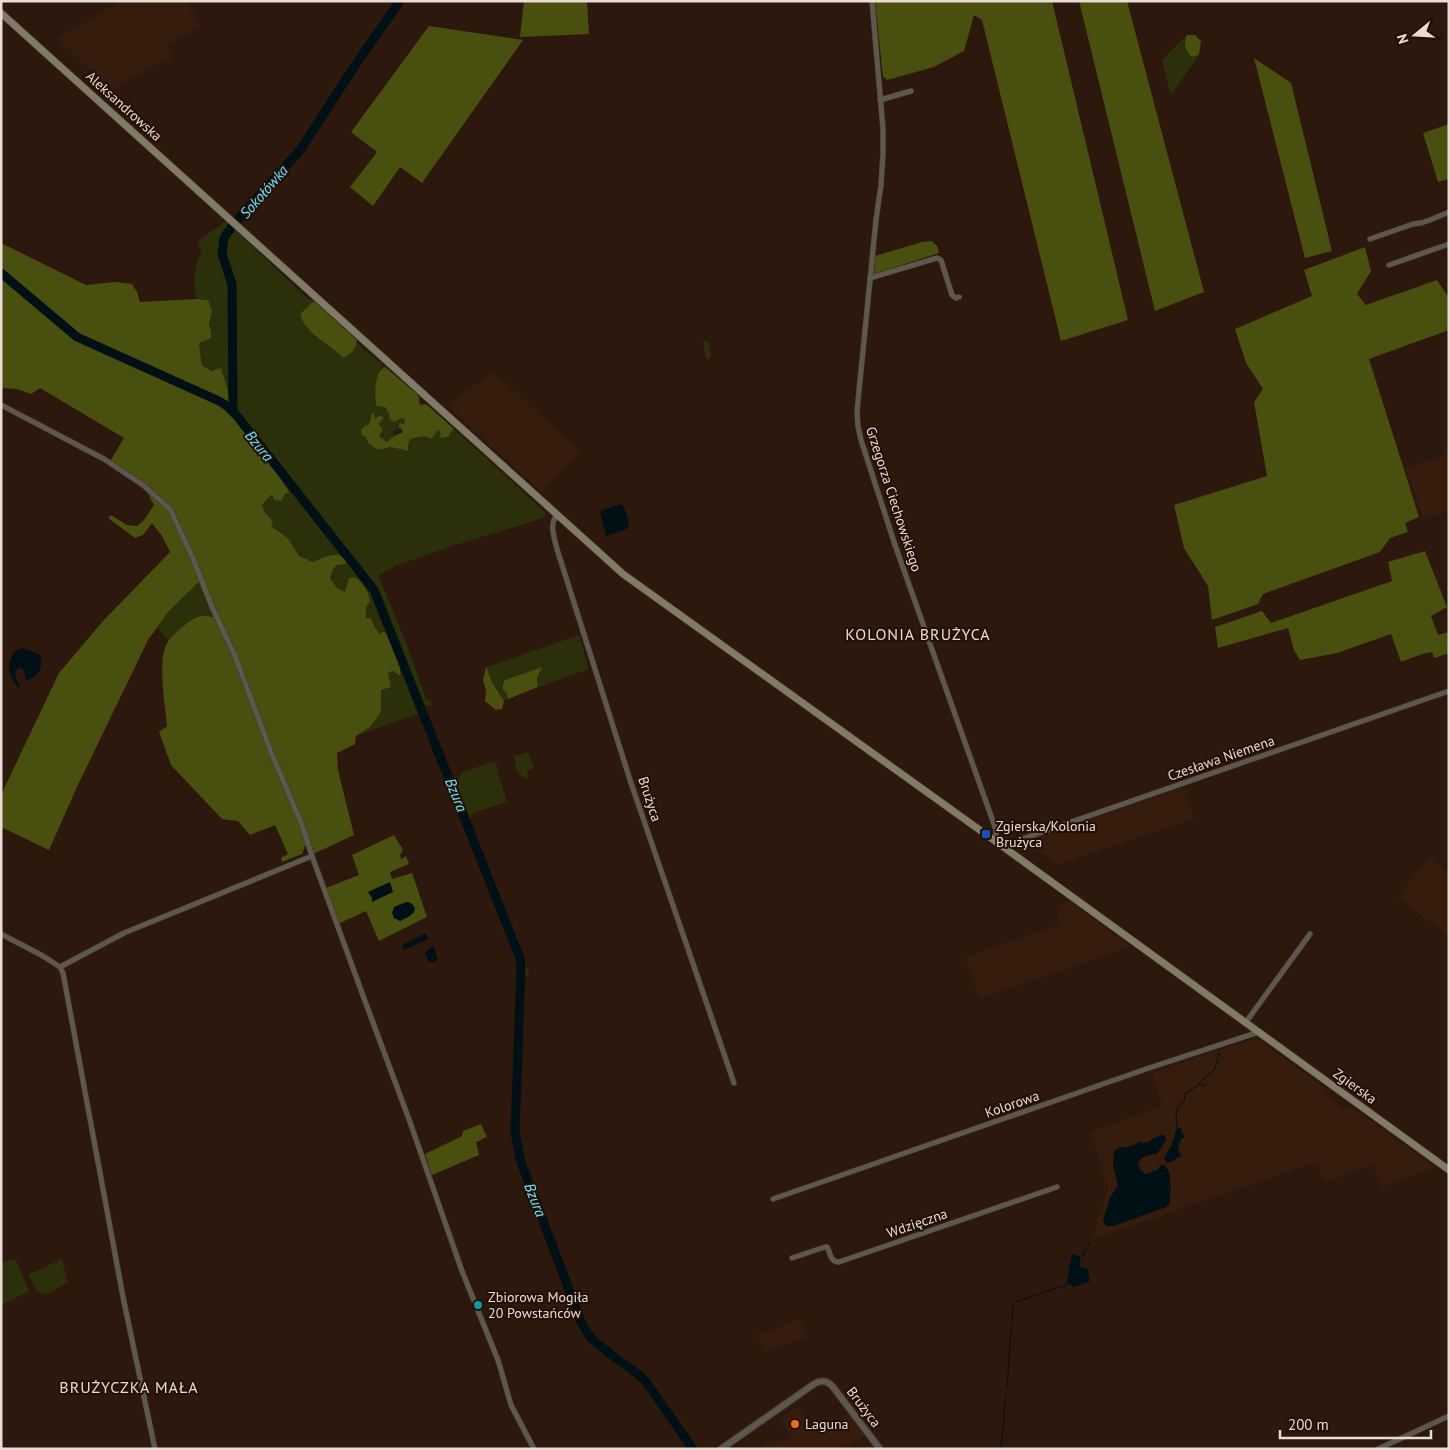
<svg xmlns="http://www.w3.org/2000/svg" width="1450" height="1450" font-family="'PT Sans',sans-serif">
<rect width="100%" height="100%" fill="#2c180d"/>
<g fill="#361c0d">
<polygon points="122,1 186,1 201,27 167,45 172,57 113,89 56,38"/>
<polygon points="494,372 581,452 542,493 447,405"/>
<polygon points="1449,453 1449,511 1424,520 1406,468"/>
<polygon points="1183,787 1194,819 1057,865 1026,841 1069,826 1073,828 1077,827 1080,826 1082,822"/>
<polygon points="1430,857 1449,874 1449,936 1397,897"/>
<polygon points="1070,901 1131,947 979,999 965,957 1060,924 1057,914 1060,905"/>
<polygon points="1256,1038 1325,1088 1328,1097 1344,1109 1351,1107 1413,1151 1412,1152 1418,1157 1419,1155 1436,1168 1380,1187 1373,1165 1324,1182 1317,1162 1092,1240 1108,1189 1090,1132 1162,1106 1152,1073"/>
<polygon points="802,1319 808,1337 765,1352 757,1335"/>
<polygon points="797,1407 815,1429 850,1416 865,1437 835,1449 754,1449 791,1437 778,1420"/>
</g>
<g fill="#2b2f0a">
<polygon points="1187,35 1184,43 1192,57 1199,55 1171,95 1162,60"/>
<path d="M226,221L308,299L314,301L306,308L305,310L309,330L319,340L340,354L344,358C351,354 356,351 356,341L362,348L385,367L379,373L385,407L389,413L391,420L395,422L401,418L405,420L401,428L393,431L394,436L387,442L379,436L383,430C379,426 380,422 377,418L375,419L371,417L366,435L368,443L378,450L391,447L408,451V445L410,439L428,436L438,430L441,434L439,438L453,430V428L546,513L544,518L449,547L396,566L378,576C392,606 404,637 415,668C420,679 421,690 428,701L431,700L432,705L422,708L423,712L356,736L370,727L381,690L388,673L393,671L400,675V666L394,652L392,635L380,634L376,630L374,623C361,616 368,619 366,607L368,604L363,585L348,581L346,592L337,588L330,578L333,569L337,565L343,564L334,554L313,562L299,556L288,538L271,526L273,521L265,513L262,505L271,495L281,501L286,493V486L235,413L221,368L212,371L203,366L201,360L199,343L203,341L211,331C208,324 209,309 208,300L197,299C192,283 194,265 202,251L197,242Z"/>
<polygon points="706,341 709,342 711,358 706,359 703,342"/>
<polygon points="201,580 217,618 209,616 173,635 169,640 157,628 169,611"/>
<path d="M579,635L589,669L538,687C536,676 538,676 542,667L505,680L503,684L508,699L504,701L493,684L486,667Z"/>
<polygon points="528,752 534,767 527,772 528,780 517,773 514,756"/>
<polygon points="495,761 507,802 474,813 470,818 470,822 520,945 524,961 529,974 527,976 521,975 520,958 517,948 451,781 458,778 463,772"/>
<polygon points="13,1259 16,1260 29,1290 28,1292 1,1305 1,1264"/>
<polygon points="62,1259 68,1282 47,1294 40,1293 35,1288 28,1275"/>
</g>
<g fill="#494f0f">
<polygon points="524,1 587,1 589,34 520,37"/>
<polygon points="875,1 1052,1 1128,320 1061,341 982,20 974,15 964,51 934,67 887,80 883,76"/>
<polygon points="1079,1 1127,1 1204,292 1155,311"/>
<polygon points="429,26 523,40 422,183 400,167 373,206 350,187 377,152 351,132"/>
<path d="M1187,35H1195L1201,41L1199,55L1192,57C1185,49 1183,44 1187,35Z"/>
<polygon points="1254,58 1291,83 1332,251 1305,258"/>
<polygon points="1449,124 1449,179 1438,182 1423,133"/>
<polygon points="932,241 937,246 939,253 874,274 875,256 922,242"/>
<path d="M1,243L86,285L115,282L132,284L137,292L140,302L197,299L208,300L212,310L209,325L211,331V338L199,343L201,360L203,366L212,371L221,368L235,413L287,478L282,481L289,492L286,493L281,501L274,500L273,496L271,495L262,505L265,513L273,521L271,526L288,538L299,556L313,562C325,557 335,550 347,559L346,564L337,565L333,569L330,578L337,588L345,592L349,578L354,577C362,581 369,593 370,601L366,607V618H371C374,624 375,629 380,634L383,632L392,635L394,652L400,666V676L393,671L388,673L391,687L381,690V712L370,727L356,736L355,744L337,753L338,770L354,835L313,854L310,845L305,846L302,854L282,862L281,858L288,854L275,825L250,835L238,821L222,819L171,765L159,732L167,726C165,705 158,663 166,645C170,637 178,630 185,625C196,616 202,614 216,618L201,580L169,611L148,640L77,787L49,850L1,827V795L59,673L103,621L170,552L162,536L152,523L143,535L135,538L108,518L111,515L127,525L137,526L144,520L154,505L143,485L109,463L124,438L40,388L31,394L17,389L1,388Z"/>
<polygon points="1365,247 1371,271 1357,294 1366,305 1437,280 1449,298 1449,330 1369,359 1419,517 1405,523 1408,532 1390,538 1380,552 1263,594 1258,604 1212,620 1208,586 1184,548 1174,505 1267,476 1254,402 1263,389 1246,363 1235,329 1312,296 1304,270"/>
<path d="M314,301L357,340C356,350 352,353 344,358C329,344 306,335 300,314Z"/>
<path d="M385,367L417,394L419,397V402L421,405L426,404L453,428V430L450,433L448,437L439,438L441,434L438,430L431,439C425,434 418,438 410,439L408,445V451L391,447L378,450L368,443L366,437L362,435L361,430L365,426L369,425L372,413H374L375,419L379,416L384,417L379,424L383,430L379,436L387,442L394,436L403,432L401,428H399V423L404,424L405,420L401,418L395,422L390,420L389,413L385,407L377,406C374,399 375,380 379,373C380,370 383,369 385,367Z"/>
<polygon points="1425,551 1447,607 1431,616 1438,635 1449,632 1449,653 1434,658 1432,652 1422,654 1401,662 1391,634 1337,653 1300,660 1294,650 1288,628 1218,648 1215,627 1262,611 1271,623 1392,581 1388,562"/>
<polygon points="486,667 493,684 504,701 502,709 496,710 485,701 486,690 483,680"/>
<path d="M542,667C538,676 536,676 538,687L508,699L506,692L503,690V684L505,680Z"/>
<polygon points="394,835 403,850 400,855 401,859 406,856 409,864 390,872 392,879 412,873 427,917 379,941 366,911 338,924 326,888 359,875 352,855"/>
<polygon points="481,1124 487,1137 476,1142 479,1155 432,1175 425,1154 462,1136 463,1131"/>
</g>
<g fill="#001015">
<polygon points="621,504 623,505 629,522 629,526 626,529 606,536 600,513 602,510"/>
<path d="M23,648L40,655C44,666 38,679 26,680L23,669L19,668L16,670L15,675L20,687L19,688C8,675 5,665 16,650Z"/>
<polygon points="390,882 393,892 372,902 372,898 368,892"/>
<path d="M406,902C411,902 413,904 415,909C413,916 406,918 400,921L394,918L392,913L394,907Z"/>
<polygon points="426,933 428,939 404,950 402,946 404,944"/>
<polygon points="433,946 434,947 438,960 432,963 428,960 425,952"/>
<polygon points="1177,1128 1181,1128 1182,1133 1185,1137 1181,1139 1178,1148 1181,1156 1171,1162 1167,1162 1164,1158 1172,1144"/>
<path d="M1162,1135L1165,1136L1166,1140L1157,1154C1149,1155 1141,1155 1138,1164L1140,1169L1145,1174L1157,1170L1161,1165H1165V1167C1166,1168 1167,1169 1168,1170C1171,1173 1171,1200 1169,1205L1164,1208L1113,1226H1106L1103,1220L1104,1217L1110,1197L1118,1186L1113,1165L1114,1151C1122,1145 1131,1149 1139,1142L1147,1143L1154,1138Z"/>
<polygon points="1074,1254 1080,1257 1080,1267 1087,1268 1090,1281 1074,1287 1068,1283 1067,1280 1072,1255"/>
</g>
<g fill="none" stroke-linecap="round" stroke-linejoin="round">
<g stroke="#001015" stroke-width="1">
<polyline points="1218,1063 1223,1058"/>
<polyline points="1199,1084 1204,1086 1209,1083"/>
<path d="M1177,1128C1176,1117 1174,1108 1184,1101L1185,1094L1193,1089L1215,1069L1219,1053"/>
<polyline points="1165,1165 1167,1162"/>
<polyline points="1079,1263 1090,1242"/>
<polyline points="1012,1322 1013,1307 1016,1302 1060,1287 1066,1285 1068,1282"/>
<polyline points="1007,1388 1011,1328"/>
<polyline points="1001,1449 1006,1394"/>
</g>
<g stroke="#001015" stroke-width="9">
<polyline points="1,273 77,337 219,401 227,406 237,416 374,590 520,958 521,968 515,1133 521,1162 571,1295 582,1324 588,1334 596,1343 644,1379 693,1449"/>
<polyline points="233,411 232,284 222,254 224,238 232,226 301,149 356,64 400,1"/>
</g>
<g stroke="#473329" stroke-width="6">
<g id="minor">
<polyline points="872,1 883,129 883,154 881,185 876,220 857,411 858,426 861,440 895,545 996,830 996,835 995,841"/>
<polyline points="880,100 911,91"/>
<polyline points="1370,239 1413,224 1421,223 1430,220 1449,212"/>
<polyline points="1389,265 1449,244"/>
<polyline points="870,278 937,258 941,260 952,295 956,298 959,297"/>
<polyline points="1,405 104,459 143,485 170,509 192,556 212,607 235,656 271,752 302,825 312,856 365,1001 410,1122 462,1271 498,1360 511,1405 534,1449"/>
<path d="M557,515C549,524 554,537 557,549L631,783L734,1083"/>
<polyline points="1002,846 1449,691"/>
<polyline points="1,934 43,956 60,967 63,973 123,1297 155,1449"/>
<polyline points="60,967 124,933 312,856"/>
<polyline points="1246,1022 1310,934"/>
<polyline points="773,1199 1149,1068 1259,1032"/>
<path d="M792,1258L825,1247H827C831,1254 830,1262 839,1262L1057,1187"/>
<polyline points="1378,1449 1449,1416"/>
</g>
</g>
<g stroke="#473329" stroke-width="8">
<path id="tertiary" d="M721,1449L814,1384C821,1380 827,1380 833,1387L880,1449"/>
</g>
<g stroke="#473329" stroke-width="8">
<polyline id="secondary" points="1,13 623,574 1002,846 1449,1170"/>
</g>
<use href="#minor" stroke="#5c584e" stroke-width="5"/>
<use href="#tertiary" stroke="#5c584e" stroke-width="6"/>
<use href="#secondary" stroke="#807a69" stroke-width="7"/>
</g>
<rect fill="#1a4fb4" stroke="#220f05" stroke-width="2" x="981" y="829" width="10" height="10" rx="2.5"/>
<circle fill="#0f9aa8" stroke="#220f05" stroke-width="2" cx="478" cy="1305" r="5"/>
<circle fill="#e8710a" stroke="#220f05" stroke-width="2" cx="795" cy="1424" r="5"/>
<g text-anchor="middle" stroke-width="4" stroke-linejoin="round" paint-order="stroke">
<g font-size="14" fill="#eadcd4" stroke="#220f05">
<text transform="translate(124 106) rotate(42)" y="5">Aleksandrowska</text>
<text transform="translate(894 499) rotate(72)" y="5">Grzegorza Ciechowskiego</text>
<text transform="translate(1221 758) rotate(-19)" y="5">Czesława Niemena</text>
<text transform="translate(650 799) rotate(72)" y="5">Brużyca</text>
<text transform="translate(1355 1086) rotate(36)" y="5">Zgierska</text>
<text transform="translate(1012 1104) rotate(-19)" y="5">Kolorowa</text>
<text transform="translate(917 1223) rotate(-19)" y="5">Wdzięczna</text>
<text transform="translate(864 1407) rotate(53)" y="5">Brużyca</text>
</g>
<g font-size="14" fill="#eadcd4" stroke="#220f05" text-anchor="start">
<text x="996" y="831">Zgierska/Kolonia<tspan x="996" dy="16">Brużyca</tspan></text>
<text x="488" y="1302">Zbiorowa Mogiła<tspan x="488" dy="16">20 Powstańców</tspan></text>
<text x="805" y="1429">Laguna</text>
</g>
<g font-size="15" font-style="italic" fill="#6ae4fe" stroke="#220f05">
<text transform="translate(264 192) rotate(-49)" y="5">Sokołówka</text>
<text transform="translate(259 446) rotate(51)" y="5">Bzura</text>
<text transform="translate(456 795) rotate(68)" y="5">Bzura</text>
<text transform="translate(535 1200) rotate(69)" y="5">Bzura</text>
</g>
<g font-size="16" letter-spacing="1" fill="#eadcd4" stroke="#220f05">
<text x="918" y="640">KOLONIA BRUŻYCA</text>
<text x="129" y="1393">BRUŻYCZKA MAŁA</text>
</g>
</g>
<rect width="1450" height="1450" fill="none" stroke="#eadcd4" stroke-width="5"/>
<g transform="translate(1415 35) rotate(252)" stroke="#220f05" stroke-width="4" paint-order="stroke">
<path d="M0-4L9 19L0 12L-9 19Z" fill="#eadcd4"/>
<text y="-8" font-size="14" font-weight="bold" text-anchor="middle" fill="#eadcd4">N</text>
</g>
<path d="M1280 1430v8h151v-8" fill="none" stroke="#eadcd4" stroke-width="2.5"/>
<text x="1288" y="1430" font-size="15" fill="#eadcd4" stroke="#220f05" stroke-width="4" paint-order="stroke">200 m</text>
</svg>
